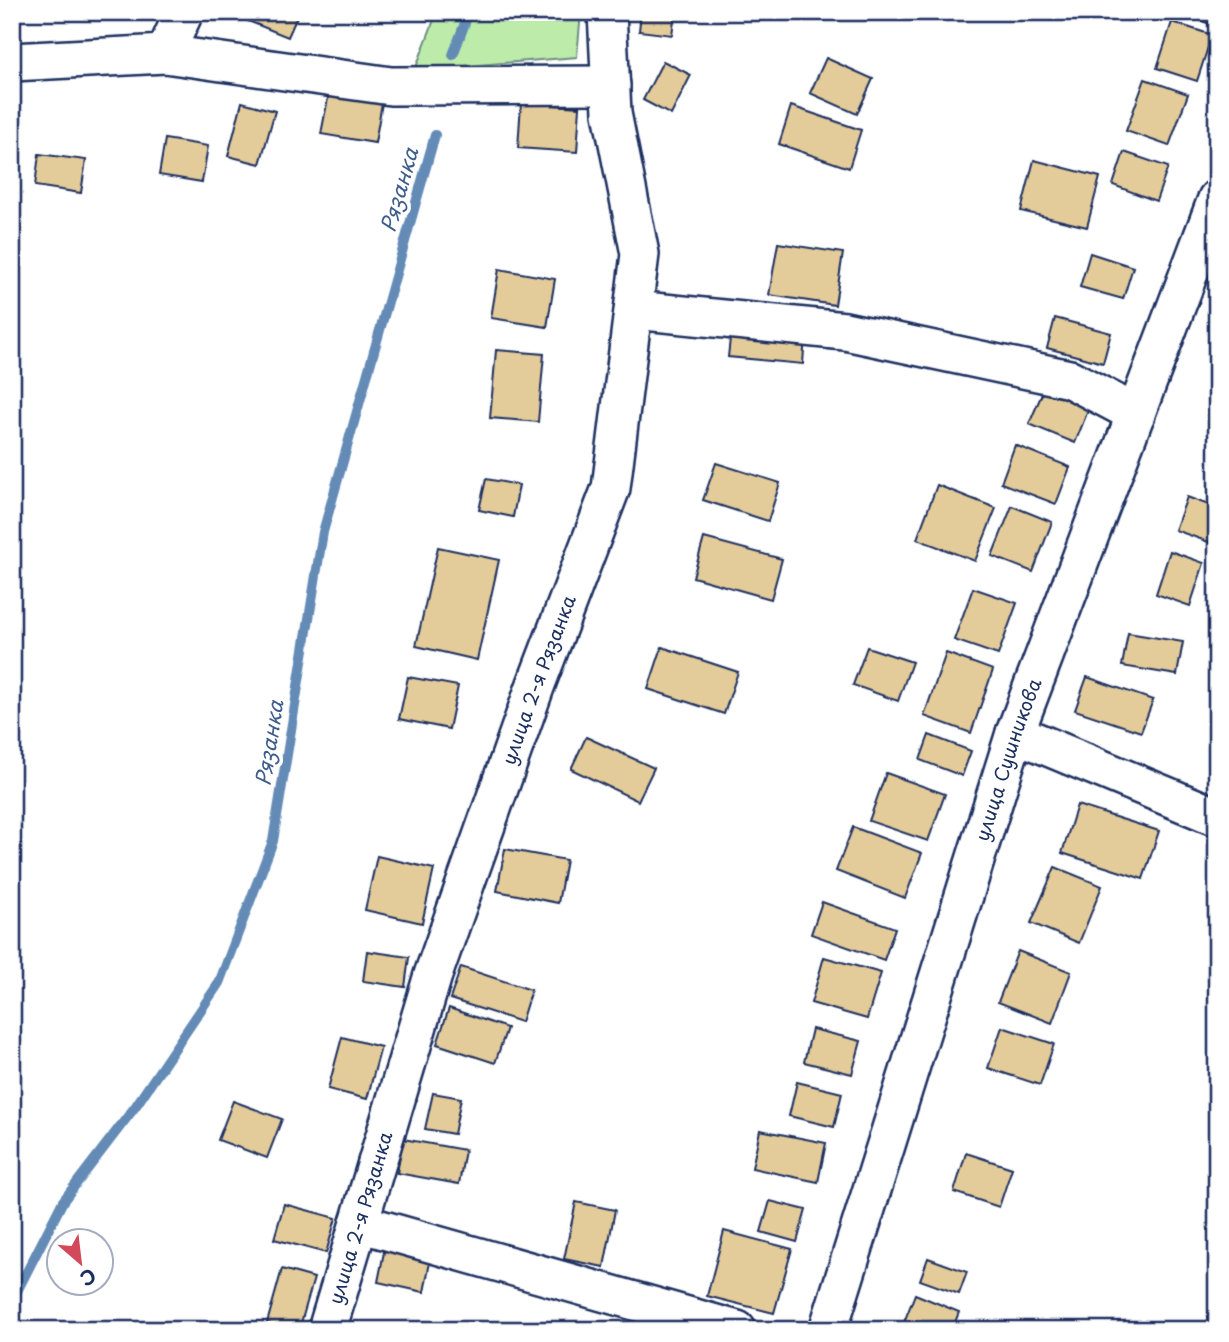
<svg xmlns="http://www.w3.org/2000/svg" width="1229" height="1342" font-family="'Playpen Sans',sans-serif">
<rect width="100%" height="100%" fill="#fff"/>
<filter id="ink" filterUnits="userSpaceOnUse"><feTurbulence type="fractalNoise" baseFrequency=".0143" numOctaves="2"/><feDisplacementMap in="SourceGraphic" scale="14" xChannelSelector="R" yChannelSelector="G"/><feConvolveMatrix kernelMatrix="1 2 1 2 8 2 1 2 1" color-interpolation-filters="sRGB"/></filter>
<g filter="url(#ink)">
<polygon fill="#bdeba9" stroke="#6c8d84" stroke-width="2" points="437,12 581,12 577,57 415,70"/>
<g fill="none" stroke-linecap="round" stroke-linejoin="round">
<g stroke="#638bb6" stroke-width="10">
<polyline points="453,55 469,12"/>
<polyline points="12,1301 63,1201 135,1107 219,983 273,841 323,532 435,135"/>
</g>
</g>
<g fill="#e4cb9a" stroke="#1b2f5e" stroke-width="2">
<polygon points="234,12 299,12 288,37 233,15"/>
<polygon points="641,12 675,12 672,35 639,31"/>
<polygon points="1180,12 1217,12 1217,27"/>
<polygon points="1172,22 1212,35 1197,81 1157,68"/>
<polygon points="826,58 873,79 857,114 810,93"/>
<polygon points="663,61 691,75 671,115 643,100"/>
<polygon points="1145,79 1188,94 1169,146 1126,131"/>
<polygon points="329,93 382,103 375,143 321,134"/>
<polygon points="242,102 275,111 260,164 228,156"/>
<polygon points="521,103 580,107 577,152 518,148"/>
<polygon points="791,106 861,130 849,168 779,144"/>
<polygon points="165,139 208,146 202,182 159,175"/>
<polygon points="1124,152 1168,167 1156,201 1113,185"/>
<polygon points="39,154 86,160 81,193 35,186"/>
<polygon points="1034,160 1100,177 1087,227 1021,211"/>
<polygon points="778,243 843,253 835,305 769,295"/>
<polygon points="1090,253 1133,267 1123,299 1080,287"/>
<polygon points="499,269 555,279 547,327 491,318"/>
<polygon points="1055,318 1111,333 1103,363 1047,348"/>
<polygon points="731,329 805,335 803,364 728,357"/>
<polygon points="496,350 544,354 538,422 490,418"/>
<polygon points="1044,389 1089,408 1075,443 1029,424"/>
<polygon points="1015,445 1070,467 1056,504 1001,483"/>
<polygon points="716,463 780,483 768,521 703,500"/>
<polygon points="486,479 519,485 513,517 479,510"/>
<polygon points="937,485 996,508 975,561 917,539"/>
<polygon points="1187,497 1217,508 1217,545 1175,530"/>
<polygon points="1012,506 1052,522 1033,572 992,556"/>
<polygon points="704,538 782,559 771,599 693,577"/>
<polygon points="438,547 499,560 477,660 416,646"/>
<polygon points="1170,551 1204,563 1190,606 1156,594"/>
<polygon points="973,588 1017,603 998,655 954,640"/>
<polygon points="1128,633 1183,642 1177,675 1122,666"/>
<polygon points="662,647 738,672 724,714 648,689"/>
<polygon points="867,647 912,662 898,701 853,685"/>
<polygon points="946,653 993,670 971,733 924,716"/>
<polygon points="408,677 458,686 449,729 399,719"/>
<polygon points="1087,677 1153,700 1141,732 1075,710"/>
<polygon points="929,735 971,751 962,776 920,760"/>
<polygon points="586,737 654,768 638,801 571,769"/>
<polygon points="886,773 945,794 928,841 869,821"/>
<polygon points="1077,805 1159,831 1143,879 1062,853"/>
<polygon points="853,827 922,853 905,898 836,871"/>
<polygon points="505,849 566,860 558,903 497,891"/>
<polygon points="377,856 434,869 422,923 365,910"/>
<polygon points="1055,867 1102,886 1079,943 1031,923"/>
<polygon points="822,902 895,928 884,960 811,934"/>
<polygon points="367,951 409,957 405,987 363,981"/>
<polygon points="1018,951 1071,972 1052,1023 998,1002"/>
<polygon points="824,957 881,973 867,1019 811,1003"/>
<polygon points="461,967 531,990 521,1022 450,999"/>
<polygon points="449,1008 507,1028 495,1063 437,1044"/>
<polygon points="1002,1027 1054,1044 1040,1085 988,1068"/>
<polygon points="812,1029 861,1041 852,1074 804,1062"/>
<polygon points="342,1037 381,1047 367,1099 328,1089"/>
<polygon points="797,1082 842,1093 834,1127 789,1116"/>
<polygon points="433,1093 461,1098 454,1134 425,1129"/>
<polygon points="233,1101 282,1119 267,1158 218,1140"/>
<polygon points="760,1130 826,1143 818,1182 752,1168"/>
<polygon points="403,1139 465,1150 459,1184 397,1173"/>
<polygon points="966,1153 1012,1168 999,1207 954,1192"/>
<polygon points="770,1201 806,1210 797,1242 761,1232"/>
<polygon points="576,1202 615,1210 604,1267 564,1259"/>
<polygon points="284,1204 336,1218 326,1253 274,1239"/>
<polygon points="724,1231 792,1249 774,1313 707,1296"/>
<polygon points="385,1247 431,1257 424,1292 378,1282"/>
<polygon points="928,1258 967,1272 959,1294 920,1280"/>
<polygon points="282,1269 314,1278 299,1330 291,1330 267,1323"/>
<polygon points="915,1294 959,1312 952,1330 901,1330"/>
</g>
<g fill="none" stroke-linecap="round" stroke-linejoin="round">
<g stroke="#1b2f5e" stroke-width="42">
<g id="minor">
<polyline points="165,54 184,12"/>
<polyline points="12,62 165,54 391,86 611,85"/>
<polyline points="634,310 845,331 1070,379 1136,414"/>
<polyline points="1015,733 1217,817"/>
<polyline points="359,1223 737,1330"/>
<path id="s1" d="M327,1330L433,975L535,687L611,488L640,254L612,113L607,12"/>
<path id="s2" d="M828,1330L1015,733L1217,199"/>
</g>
</g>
<use href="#minor" stroke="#fff" stroke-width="37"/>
</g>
</g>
<g text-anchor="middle" stroke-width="7" stroke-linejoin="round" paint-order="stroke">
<g font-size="19" fill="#1b2f5e" stroke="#fff">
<text dy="7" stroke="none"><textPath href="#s1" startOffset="684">улица 2-я Рязанка</textPath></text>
<text dy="7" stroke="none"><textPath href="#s2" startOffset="598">улица Сушникова</textPath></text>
<text dy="7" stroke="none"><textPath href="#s1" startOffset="117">улица 2-я Рязанка</textPath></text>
</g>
<g font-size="21" font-style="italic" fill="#3f5d8a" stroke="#fff">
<text transform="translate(400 190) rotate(-74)" y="7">Рязанка</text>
<text transform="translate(270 743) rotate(-81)" y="7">Рязанка</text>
</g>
</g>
<rect width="1229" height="1342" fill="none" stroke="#fff" stroke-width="42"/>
<rect x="21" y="21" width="1187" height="1300" fill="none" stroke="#1b2f5e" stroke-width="2.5" filter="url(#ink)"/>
<g transform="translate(80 1262) rotate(152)"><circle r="33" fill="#ffffff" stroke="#a4acbf" stroke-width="2"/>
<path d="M0-5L12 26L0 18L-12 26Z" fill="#d1495b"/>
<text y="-10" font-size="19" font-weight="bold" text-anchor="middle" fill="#1b2f5e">С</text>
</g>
</svg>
